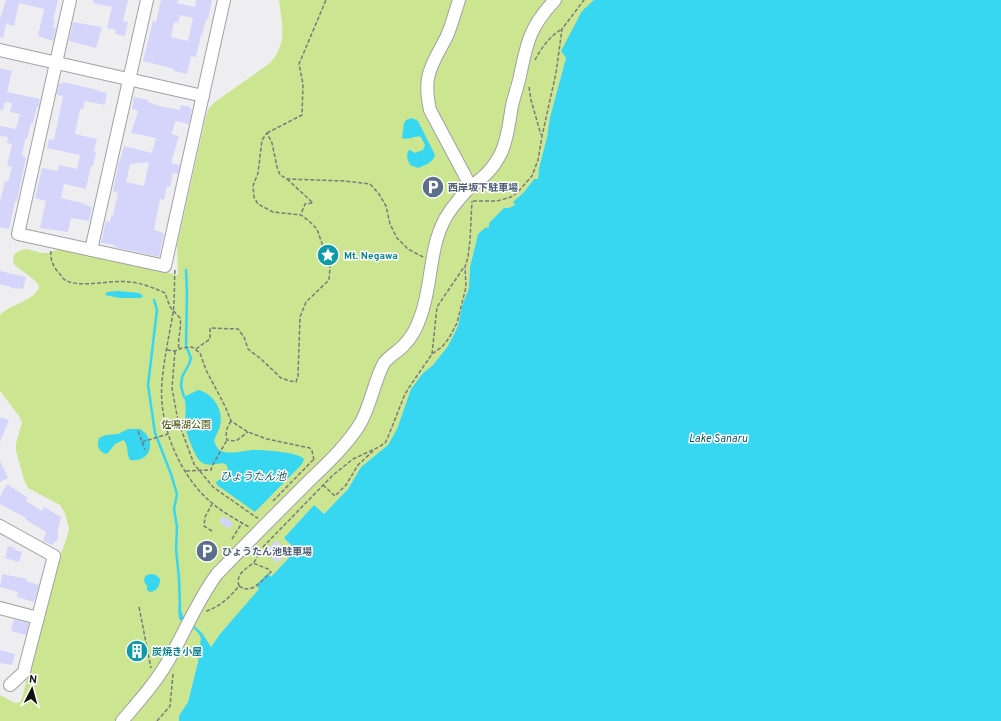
<svg xmlns="http://www.w3.org/2000/svg" width="1001" height="721" font-family="Overpass,'Noto Sans JP',sans-serif">
<rect width="100%" height="100%" fill="#eeeef0"/>
<path fill="#cce591" d="M279,0H594L566,58L550,117L547,137L539,168L538,179H534L524,192L518,197L515,205L511,208H504L489,227L478,234L470,267L469,288L462,306L458,326L448,346L433,365L423,373L411,389L397,429L388,445L361,467L348,489L324,514L314,505L284,538L296,550L225,628L214,643L198,662L188,702L179,716V721H0V695L15,703L20,702L22,698L51,581L67,537L69,529L65,513L60,505L28,488L24,480L16,451V444L22,422L19,416L0,391V315C10,304 37,300 39,286C33,276 21,272 13,263L14,255C27,243 33,254 47,253C53,252 56,249 62,249L178,275L177,245L206,116L209,108L215,102L270,63C288,43 282,25 279,0Z"/>
<g fill="#37d6f1">
<path d="M594,0H1001V721H179V716L188,702L198,662L201,638C198,629 187,625 179,619L178,606H180L183,616L202,633L211,647L220,634L259,589L256,585L268,573L271,577L296,550L284,538L314,505L324,514L348,489L361,467L388,445L397,429L411,389L423,373L433,365L448,346L458,326L462,306L469,288L470,267L478,234L485,228L489,227V223L504,208H509L515,205L513,202L524,192L534,179H538L539,168L547,137L550,117L566,58L561,51L582,11Z"/>
<path d="M412,118L418,121L435,155C433,163 425,165 418,168L410,165C408,160 406,157 408,151L410,150L415,153L423,150L425,145L421,137C415,135 408,141 402,138L404,123L406,120Z"/>
<polygon points="118,291 139,293 143,296 141,298 120,298 105,295 107,292"/>
<path d="M198,390C213,393 224,410 220,426C219,431 215,436 214,441C216,445 217,449 221,451C231,455 245,450 255,450C265,450 298,452 304,459L302,464L255,512L217,485L216,482L225,476L228,468C224,456 210,472 199,460C194,454 186,433 185,425C185,415 187,407 184,397Z"/>
<path d="M128,429H140C157,439 152,463 130,460C126,454 129,444 123,440L115,444L107,454C99,453 96,445 99,438L106,435L118,434Z"/>
<path d="M150,574L156,575L160,579C160,586 157,591 150,592L147,590V586L144,581L145,576Z"/>
</g>
<g fill="none" stroke-linecap="round" stroke-linejoin="round">
<g stroke="#37d6f1" stroke-width="2.5">
<polyline points="154,300 157,310 148,385 155,433 171,474 177,494 174,509 177,527 176,549 179,578 180,607"/>
<polyline points="184,397 181,386 182,377 189,364 191,358 186,346 187,293 186,270"/>
</g>
</g>
<g fill="#d5d5fb" fill-rule="evenodd">
<polygon points="6,0 58,0 53,21 55,21 53,27 56,28 53,41 38,36 44,9 19,3 14,26 6,24 3,38 0,37 0,19"/>
<polygon points="93,0 128,0 123,21 128,22 125,36 115,34 116,30 107,28 112,7 93,3"/>
<path d="M161,0H178L177,3L195,7L196,0H212L208,19H206L202,36L201,35L196,57L191,56L187,74L174,71V69L143,61L153,21L156,22ZM180,15L193,18L188,41L171,37L174,22L178,23Z"/>
<polygon points="73,22 102,27 96,48 69,41"/>
<polygon points="0,68 12,71 7,92 40,99 39,107 37,106 33,123 31,123 27,139 25,139 22,156 26,157 17,201 15,201 9,229 0,227 0,202 5,181 8,182 12,167 7,166 12,144 7,143 8,137 0,136 0,126 16,129 20,114 10,112 12,103 5,102 3,110 0,110"/>
<polygon points="63,82 98,90 98,91 107,93 105,105 85,101 83,109 80,109 75,134 97,139 94,151 96,152 93,167 91,166 86,189 64,184 61,198 86,204 85,205 92,207 89,221 71,218 68,232 40,228 46,201 35,198 42,168 58,171 59,165 77,169 80,155 47,148 49,139 54,140 63,96 57,95 59,83 62,84"/>
<path d="M134,97L148,100V102L160,106L180,110L181,105L190,107V109H192L189,124L175,121L172,134L179,136L171,163L180,165L178,174L173,173L170,187L167,186L164,200L160,199L154,230L164,233L159,257L114,247L115,245L101,243L106,221L110,222L111,215L113,216L118,193L113,191L119,161H120L124,146L152,153L156,138L131,133L138,111L132,109ZM149,162L144,186L126,182L130,164Z"/>
<polygon points="0,271 26,277 23,289 11,288 11,287 0,284"/>
<polygon points="0,417 9,420 0,442"/>
<polygon points="0,461 8,478 0,482"/>
<polygon points="7,484 28,498 26,501 42,511 44,507 61,517 58,529 58,539 52,545 43,541 46,532 25,519 26,518 0,504 0,497"/>
<polygon points="223,516 233,523 229,529 219,522"/>
<polygon points="276,540 288,552 277,563 265,552"/>
<polygon points="8,546 15,548 15,550 22,552 19,562 5,558"/>
<polygon points="2,574 27,579 26,581 39,585 34,602 17,597 18,592 0,587"/>
<polygon points="14,619 29,623 26,635 11,631"/>
<polygon points="0,650 15,654 12,665 0,663"/>
</g>
<g fill="none" stroke-linecap="round" stroke-linejoin="round">
<g stroke="#a0a1a2" stroke-width="14">
<g id="minor">
<polyline points="70,0 18,234 165,266 224,0"/>
<path d="M459,0C455,12 452,24 447,36C432,65 422,75 430,110L471,187"/>
<polyline points="0,50 203,96"/>
<polyline points="91,250 147,0"/>
<polyline points="0,526 54,556 25,667 24,672 10,685"/>
<polyline points="0,608 38,618"/>
<path d="M122,721C140,700 159,679 172,654C187,627 199,598 217,574C245,545 274,516 302,488C322,468 345,448 360,424C371,405 374,381 384,363C390,355 398,352 404,345C411,338 417,327 420,318C432,288 429,249 444,221C448,212 464,192 472,186C485,176 493,169 501,153C508,139 509,122 512,106C514,96 518,86 520,76C527,42 530,26 555,0"/>
</g>
</g>
<g stroke="#7a7a7b" stroke-width="1.5" stroke-dasharray="4 2" stroke-linecap="butt">
<path d="M535,60C541,48 550,36 562,29"/>
<polyline points="529,87 531,100 541,135"/>
<polyline points="267,133 302,115 303,84 299,64 326,0"/>
<polyline points="287,179 313,203 305,204 301,214"/>
<polyline points="473,201 497,201 511,197 517,193 532,176 538,160 542,136 556,73 562,29 584,0"/>
<path d="M51,251C50,259 53,267 59,273C61,275 63,279 65,280C81,289 111,279 130,282C142,283 154,288 165,293L170,307L180,318C182,329 177,338 179,349"/>
<path d="M175,270C174,284 175,299 173,313C169,336 164,359 162,382C158,425 180,477 213,504C224,513 237,520 249,527"/>
<polyline points="196,349 210,339 210,328 238,329 244,337 248,349 261,359 281,378 290,381 296,382 298,376 300,317 306,302 329,280 330,267 317,229 309,221 301,215 273,212 258,204 254,197 253,186 258,173 262,140 267,133 272,143 277,167 280,175 287,179 345,181 370,184 379,194 386,206 390,224 397,238 408,249 423,257"/>
<polyline points="167,350 175,351 182,348 192,347 200,353 206,370 225,406 231,421 248,432 267,439 310,448 312,451 314,460"/>
<polyline points="175,351 172,388 178,421 194,464 213,487 257,518 258,517"/>
<polyline points="432,354 437,307 464,267"/>
<path d="M231,421C227,427 225,433 227,440L236,441L248,432"/>
<polyline points="138,431 145,450"/>
<polyline points="142,442 168,434"/>
<polyline points="186,471 211,470 212,466 227,440"/>
<polyline points="323,485 335,496 346,485 358,465 373,451"/>
<polyline points="273,501 313,460"/>
<polyline points="212,531 204,526 205,517 212,504"/>
<polyline points="232,539 242,523"/>
<path d="M239,586C252,595 261,581 271,572L268,569L253,563"/>
<polyline points="139,607 151,668"/>
<path d="M206,611C220,607 231,596 239,586C235,573 247,569 254,562C257,559 258,554 260,550L333,475L353,459L379,447L385,443L388,437L405,394L410,386L432,354L442,347L449,338L457,323L466,287L465,267L468,257L470,240L472,201"/>
<polyline points="157,721 170,706 173,674"/>
</g>
<use href="#minor" stroke="#fff" stroke-width="12"/>
</g>
<defs>
<g id="parking-disc" transform="scale(1.15)"><circle r="9.5" fill="#5c6f8a" stroke="#fff"/><path d="M-3.5-5.5H1a3.5 3.5 0 0 1 0 7H-1V5.5H-3.5ZM-1-3.4V-.6H.8a1.4 1.4 0 0 0 0-2.8Z" fill="#fff"/></g>
<g id="sight-disc" transform="scale(1.15)"><circle r="9.5" fill="#0f9aa8" stroke="#fff"/><path d="M0-6L1.8-2.2L6-1.7L2.9 1.2L3.7 5.4L0 3.3L-3.7 5.4L-2.9 1.2L-6-1.7L-1.8-2.2Z" fill="#fff"/></g>
<g id="building-disc" transform="scale(1.15)"><circle r="9.5" fill="#0f9aa8" stroke="#fff"/><path d="M-4-6H4V6H1V3H-1V6H-4ZM-2.5-4.3h1.7v1.8h-1.7ZM.8-4.3h1.7v1.8H.8ZM-2.5-1h1.7V.8h-1.7ZM.8-1h1.7V.8H.8Z" fill="#fff"/></g>
</defs>
<g fill-rule="evenodd">
<use href="#parking-disc" x="433" y="187"/>
<use href="#sight-disc" x="328" y="255"/>
<use href="#parking-disc" x="207" y="551"/>
<use href="#building-disc" x="137" y="651"/>
</g>
<g text-anchor="middle" stroke-width="3" stroke-linejoin="round" paint-order="stroke">
<g font-size="10" font-weight="bold" fill="#4e5e75" stroke="#fff" text-anchor="start">
<text x="448" y="191">西岸坂下駐車場</text>
<text x="222" y="555">ひょうたん池駐車場</text>
</g>
<g font-size="10" font-weight="bold" fill="#0d838f" stroke="#fff" text-anchor="start">
<text x="344" y="259">Mt. Negawa</text>
<text x="152" y="655">炭焼き小屋</text>
</g>
<g font-size="10" fill="#3e4e01" stroke="#fff">
<text x="186" y="428">佐鳴湖公園</text>
</g>
<g font-size="11" font-style="italic" fill="#14545f" stroke="#fff">
<text x="718" y="442">Lake Sanaru</text>
<text x="253" y="480">ひょうたん池</text>
</g>
</g>
<g transform="translate(32 689) rotate(6)" stroke="#ffffff" stroke-width="3" paint-order="stroke">
<path d="M0-3L7 15L0 10L-7 15Z" fill="#101011"/>
<text y="-6" font-size="11" font-weight="bold" text-anchor="middle" fill="#101011">N</text>
</g>
</svg>
